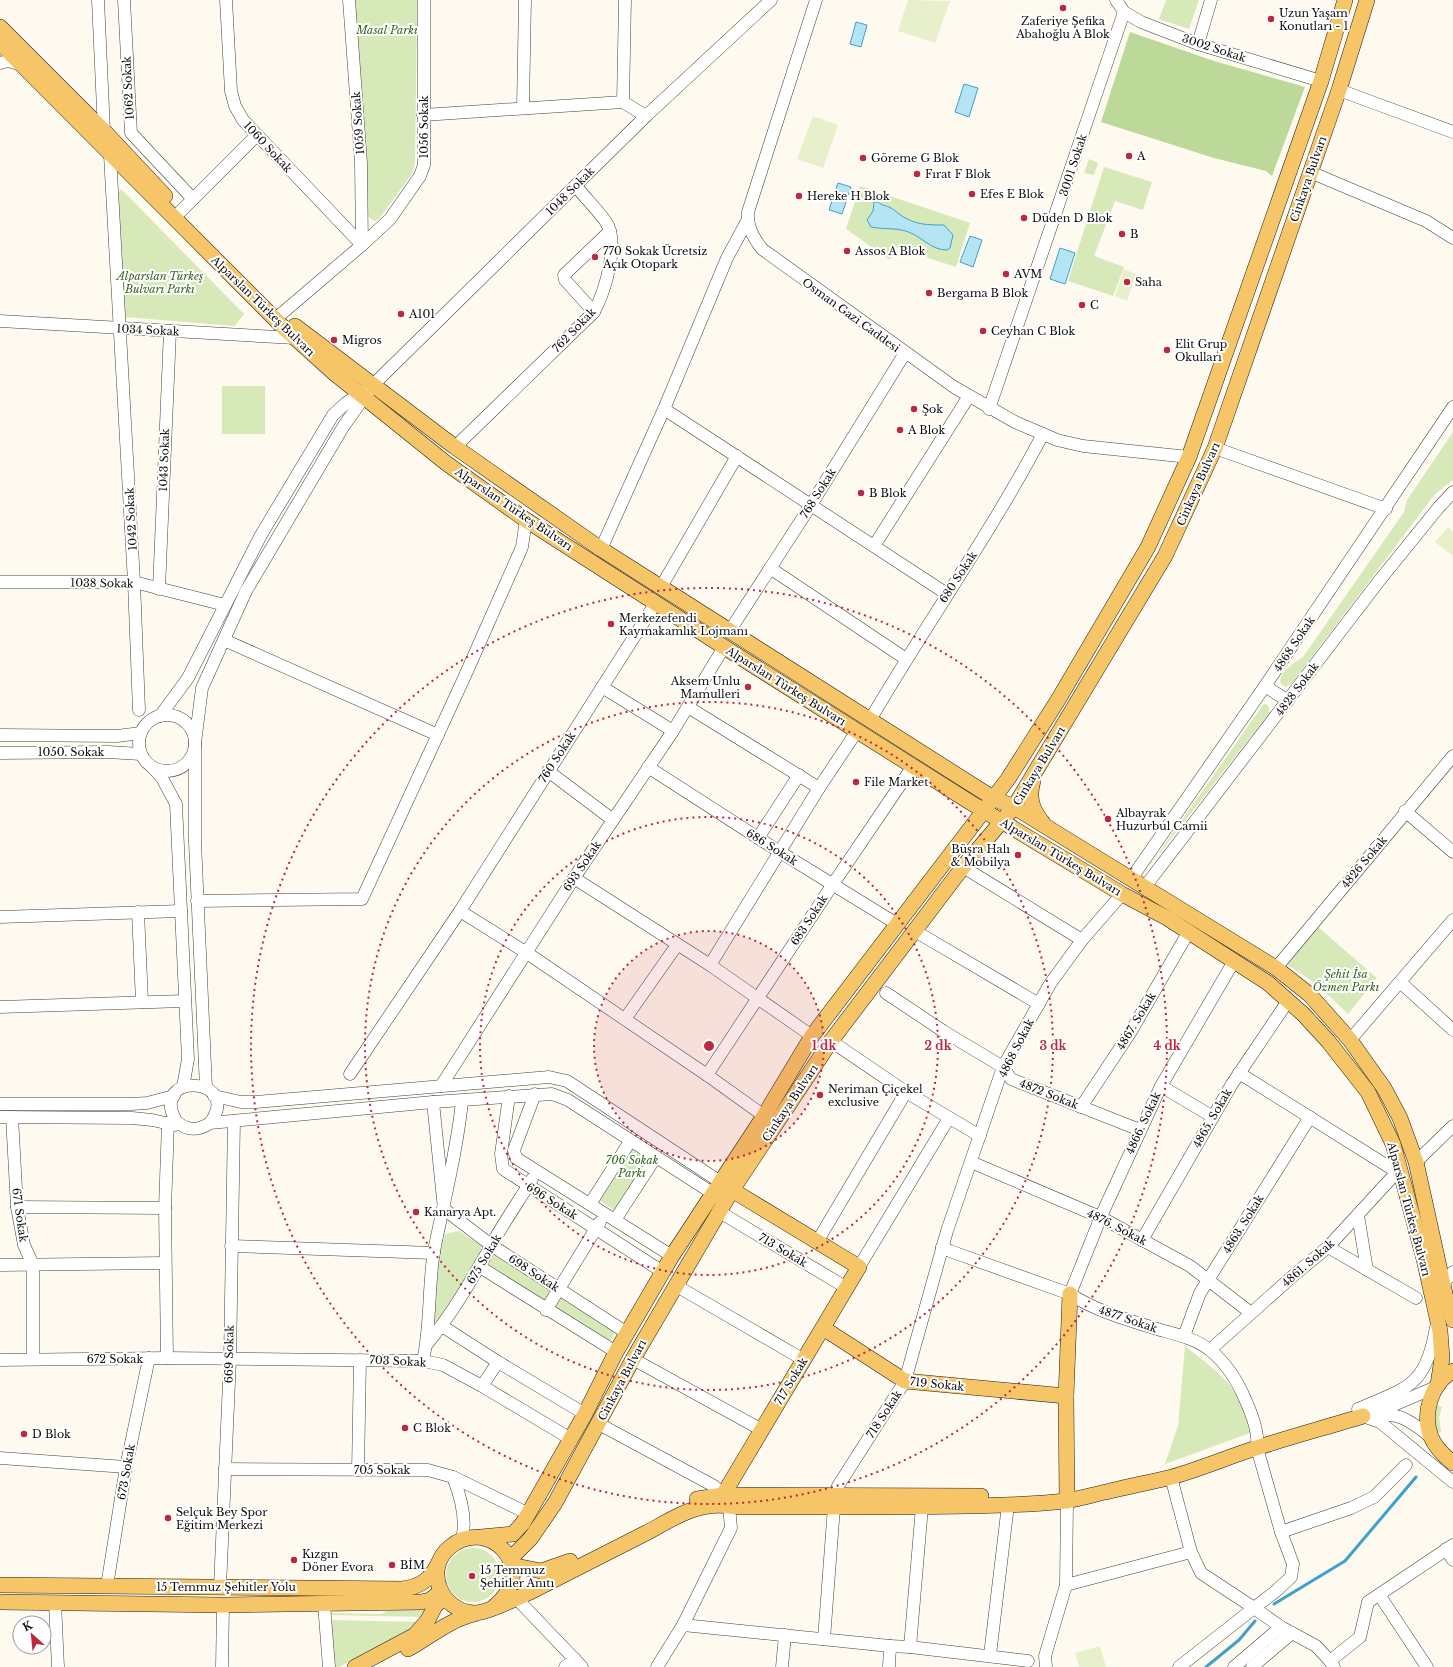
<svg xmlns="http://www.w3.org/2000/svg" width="1453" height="1667" font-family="'Libre Baskerville',serif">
<rect width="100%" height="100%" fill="#fffaef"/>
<g fill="#d7e9b9">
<polygon points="355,0 417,0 415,164 411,175 379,219 375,221 367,216"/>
<polygon points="1166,0 1199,0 1189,29 1159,19"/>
<polygon points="1089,159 1098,163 1094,175 1084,173"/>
<polygon points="1104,167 1152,182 1143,210 1115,201 1094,256 1124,267 1113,296 1068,281"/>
<polygon points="860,186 970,223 956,267 895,247 890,260 846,229"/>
<polygon points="121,189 244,314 235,326 125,317 117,195"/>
<rect x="222" y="386" width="43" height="48"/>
<path d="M1453,432V480L1435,494L1292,683L1286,687L1281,684C1277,673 1295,662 1303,657L1404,512L1407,500Z"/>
<polygon points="1266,704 1269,707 1269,713 1149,867 1263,705"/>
<path d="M1318,927L1377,978L1348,1014C1329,995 1311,978 1287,965Z"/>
<polygon points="630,1148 647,1160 648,1165 617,1212 597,1199"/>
<path d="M459,1231L482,1246L475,1265L437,1322L432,1320C435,1291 436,1262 445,1234Z"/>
<polygon points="492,1253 551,1290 543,1304 484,1266"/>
<polygon points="560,1297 613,1330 614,1333 612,1339 607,1342 552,1309"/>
<path d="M1185,1346C1209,1365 1232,1380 1244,1409C1247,1417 1250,1424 1250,1433L1165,1464L1178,1426Z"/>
<polygon points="1437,1405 1442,1407 1439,1418 1441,1432 1436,1433 1434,1422"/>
<circle cx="473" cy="1575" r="27"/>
<polygon points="424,1608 423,1617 329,1615 329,1613 381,1614 389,1610"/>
<polygon points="330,1620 419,1622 407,1633 339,1667 333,1667"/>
</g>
<polygon fill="#bcd999" points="1130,32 1214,61 1305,87 1272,176 1266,171 1214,158 1101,122"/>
<g fill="#e7f0cb">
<polygon points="908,0 950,1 935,43 898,31"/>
<polygon points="813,116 838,125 823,168 797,159"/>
<polygon points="1124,269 1136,274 1127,301 1115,296"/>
<polygon points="1448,527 1453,531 1453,556 1435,542"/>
<polygon points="1100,1646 1106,1667 1079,1667 1075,1653"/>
</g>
<g fill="#b5e4f5" stroke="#3da1cb">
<polygon points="856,22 867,25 861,47 850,44"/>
<polygon points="964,84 978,88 969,117 955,112"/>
<polygon points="838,183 851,187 842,214 829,210"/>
<path d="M874,202H878C882,206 886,205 891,208C895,210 898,214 902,216C916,225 928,225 944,225L953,235L950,248L947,250C932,250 924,239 911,233C898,227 885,230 871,227L867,220L873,211Z"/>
<polygon points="970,236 982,240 973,267 960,262"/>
<polygon points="1060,248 1075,253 1065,284 1050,279"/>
</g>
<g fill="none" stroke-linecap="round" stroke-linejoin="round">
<g stroke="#3da1cb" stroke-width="3">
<polyline points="1274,1604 1345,1561 1416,1477"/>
<polyline points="1206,1667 1239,1640 1255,1621"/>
</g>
<g stroke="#414141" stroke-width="13">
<g id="minor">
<polyline points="98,0 104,131"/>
<polyline points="124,0 131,133 193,199"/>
<polyline points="226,0 231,91 235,106 243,120 362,245"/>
<polyline points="349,0 361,163 362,245"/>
<polyline points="625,0 623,102 646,116"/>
<path d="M816,0L748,212C747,227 753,237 762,249L954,387L1015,422L1057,440L1083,446L1189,457"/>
<polyline points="1116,0 1124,12 1141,22 1198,44 1321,81"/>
<polyline points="1198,44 1211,0"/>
<polyline points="0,63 8,61 22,65"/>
<polyline points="1339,90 1453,132"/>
<polyline points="523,107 525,0"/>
<polyline points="423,115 623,102"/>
<polyline points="110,155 134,582 139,710"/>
<polyline points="1310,172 1426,221 1453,238"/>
<polyline points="180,212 256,136"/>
<polyline points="594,312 565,280 564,275 610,231"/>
<polyline points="280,315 362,245 390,219 420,176 424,165 424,0"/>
<polyline points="0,321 295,338"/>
<polyline points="664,409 947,594"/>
<polyline points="989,409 1124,12"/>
<path d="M455,447L594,312C605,291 620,243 606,222C597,209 585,198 576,186"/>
<polyline points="1215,448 1386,509"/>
<polyline points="874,546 969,396"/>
<polyline points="601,549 664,409 727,258 747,221"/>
<polyline points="770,568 906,659"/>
<polyline points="0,582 134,582 225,605"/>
<polyline points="661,587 737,456"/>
<polyline points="159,589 170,331"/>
<polyline points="729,632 811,505 905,353"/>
<polyline points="224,640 438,735"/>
<polyline points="1265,686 1288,701"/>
<polyline points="602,687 673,731"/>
<polyline points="688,707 819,788"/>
<circle cx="167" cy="743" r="28"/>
<polyline points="160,716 188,678 261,535 333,415 346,403 366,390"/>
<path d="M870,720C926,624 991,533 1043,434"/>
<polyline points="0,735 117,736 141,733"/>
<polyline points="0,753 108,752 141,754"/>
<polyline points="152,767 162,778 176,804 188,1059 183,1087"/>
<polyline points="648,767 780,852 897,924"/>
<polyline points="548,771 613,820"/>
<polyline points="1405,811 1453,852"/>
<polyline points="758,838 799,775"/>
<polyline points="963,867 1082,940"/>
<polyline points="574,878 710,965 812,1036"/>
<polyline points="1131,879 1265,686 1453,407"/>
<polyline points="1144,888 1379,581 1439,507 1453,492"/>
<polyline points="197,901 362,899 464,678 522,547 526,520"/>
<polyline points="460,911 527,953 707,1075 764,1116"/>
<polyline points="138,912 142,1002"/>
<polyline points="0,917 181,911"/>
<polyline points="915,931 1039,1004"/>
<polyline points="710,965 819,788 857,731"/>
<polyline points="1276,968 1453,756"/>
<polyline points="1400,982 1453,1030"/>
<polyline points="886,993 943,1031 1003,1067 1011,1079 1140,1130"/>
<polyline points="0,1007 184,1001"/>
<polyline points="625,1019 677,945"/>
<polyline points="1350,1040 1453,920"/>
<polyline points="831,1041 906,1092 980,1136"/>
<polyline points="1239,1073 1397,1172"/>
<polyline points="350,1074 460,911 655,604"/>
<polyline points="707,1075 833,884 913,766"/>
<polyline points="441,1086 574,878 673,731 724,647"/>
<polyline points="1161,1086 1213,1117"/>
<polyline points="206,1088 195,842 195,743 202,688 246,591 343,427 372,386 646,116 771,0"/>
<polyline points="535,1094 514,1150 516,1158 672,1256"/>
<polyline points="214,1096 241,1102 256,1102 549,1077 567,1081 728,1187"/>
<polyline points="509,1096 501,1154 503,1169 663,1272"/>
<polyline points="433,1102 444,1209 491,1245 627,1333"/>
<polyline points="0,1104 131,1104 147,1103 174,1096"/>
<polyline points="1081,1107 1130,1033 1188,933"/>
<polyline points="0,1117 132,1118 152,1120 175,1125"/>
<polyline points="12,1117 17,1207 24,1245 33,1265 33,1359"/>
<path d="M210,1123C244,1077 148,1070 176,1121C187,1131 198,1131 210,1123L433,1102L552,1094L568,1100L720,1198"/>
<polyline points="971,1162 1100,1217 1190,1266 1251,1313"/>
<polyline points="1416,1162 1453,1126"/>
<polyline points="590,1204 629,1143"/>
<polyline points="17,1207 165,1208"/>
<polyline points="718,1211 847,1288"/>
<polyline points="1358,1215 1367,1270"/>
<polyline points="615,1220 654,1160"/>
<polyline points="1142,1240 1232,1084 1288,1001"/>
<polyline points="817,1242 906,1092"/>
<polyline points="231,1246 434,1253"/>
<path d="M942,1247L950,1251L1070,1294C1094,1310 1125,1319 1154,1328C1173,1334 1193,1337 1210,1350C1226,1363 1237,1380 1245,1399C1252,1414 1259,1432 1257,1448L1281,1532L1293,1564L1291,1577L1276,1591L1254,1608L1201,1573L1191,1552L1171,1477"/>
<polyline points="1328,1247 1416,1298"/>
<polyline points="0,1265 165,1263"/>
<polyline points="480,1267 616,1352"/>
<polyline points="859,1267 949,1118"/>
<polyline points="1444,1283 1453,1272"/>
<polyline points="675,1285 804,1360"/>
<polyline points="1070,1294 1102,1214 1161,1086 1234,961"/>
<polyline points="546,1310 600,1222"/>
<polyline points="442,1326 498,1362 585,1414"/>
<polyline points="1184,1336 1200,1293 1310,1117"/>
<path d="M427,1344C453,1313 472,1279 492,1244C504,1222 519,1201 532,1179"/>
<polyline points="1210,1350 1294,1275 1328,1247 1397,1172 1401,1171"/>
<polyline points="167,1358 165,1208 168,1123"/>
<polyline points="633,1359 762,1430"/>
<polyline points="0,1360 167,1358 423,1361 443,1365 482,1386 571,1439"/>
<path d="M423,1361C431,1325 428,1287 434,1251C444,1201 457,1151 462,1101"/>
<polyline points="482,1386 498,1362"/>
<polyline points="1373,1408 1396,1404 1436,1387"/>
<path d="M1358,1409C1408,1387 1426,1387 1436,1327"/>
<path d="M1374,1415C1401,1412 1411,1422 1431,1437"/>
<polyline points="1363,1416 1380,1422 1453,1482"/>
<polyline points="599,1424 714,1486 723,1495 729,1506 731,1528 683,1625 657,1667"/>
<polyline points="0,1458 126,1467"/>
<polyline points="225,1469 428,1470 453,1477 529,1514"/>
<polyline points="358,1470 360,1360"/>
<path d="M453,1477C461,1497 467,1519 462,1539"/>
<polyline points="1281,1532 1351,1508 1374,1497 1406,1465"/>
<polyline points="1446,1549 1453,1560"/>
<polyline points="1066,1585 1191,1552"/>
<polyline points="107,1586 126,1467 149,1358"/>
<polyline points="220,1587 230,1359 234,1121"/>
<polyline points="1380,1596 1427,1667"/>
<polyline points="516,1598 582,1667"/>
<polyline points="55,1603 58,1667"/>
<polyline points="324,1604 329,1667"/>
<polyline points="683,1625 890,1646"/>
<polyline points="824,1639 834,1507 838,1486 905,1381 947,1231 1003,1067 1050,984 1082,940 1122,894"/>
<polyline points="910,1647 1028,1661"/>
<polyline points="990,1655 1008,1505"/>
<polyline points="222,1667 223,1605"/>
<polyline points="565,1667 575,1659"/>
<polyline points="782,1667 785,1635"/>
<polyline points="889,1667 890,1646 910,1647 922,1507"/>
<polyline points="1046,1667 1045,1656 1066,1585 1067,1501"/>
<polyline points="1179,1667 1254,1608 1281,1627 1316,1646 1330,1661"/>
<polyline points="1234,1667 1281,1627"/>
<polyline points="1252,1667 1292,1633"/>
<polyline points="1334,1667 1330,1661 1360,1637 1368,1602 1453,1545"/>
</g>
</g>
<g stroke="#1f1f1f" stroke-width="16">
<g id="major">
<polyline points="0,27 104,131 165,196"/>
<polyline points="0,43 283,327 334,373 446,463 526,520 724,647 968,801 1122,894 1167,918 1268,983 1303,1014 1328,1041 1368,1092 1393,1144 1424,1259 1440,1331 1442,1358 1438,1385"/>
<polyline points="295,326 455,447 601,549 993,798 1014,807 1276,968 1310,995 1350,1040 1384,1088 1400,1118 1416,1162 1446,1298 1453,1320"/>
<path d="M1033,781C1028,798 1032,810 1043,823"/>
<polyline points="823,1328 905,1381 1066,1396"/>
<path d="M1453,1371C1431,1383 1422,1414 1431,1437C1436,1448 1444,1456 1453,1463"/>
<polyline points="723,1495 859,1267 732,1190"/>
<polyline points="697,1499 723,1495 981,1496"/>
<polyline points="1067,1501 1066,1396 1070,1294"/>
<polyline points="481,1537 513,1534 523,1523 585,1414 616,1352 672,1256 764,1116 812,1036 1008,779 1058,700 1148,547 1189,457 1321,81 1345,0"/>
<polyline points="510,1559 531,1538 555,1503 633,1359 732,1190 831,1041 963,867 1014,807 1165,556 1215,448 1339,90 1367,0"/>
<polyline points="511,1565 541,1571 570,1561"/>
<path d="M0,1585L402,1589C420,1587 430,1580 438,1564"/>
<polyline points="0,1602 223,1605 421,1602 430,1600 440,1592"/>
<path d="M494,1607C541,1568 488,1515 450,1547C423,1569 441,1612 475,1613C487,1613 517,1598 528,1593C567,1573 607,1553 646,1533C665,1523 688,1508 709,1506C718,1504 729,1506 738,1507C755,1507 772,1507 790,1507C849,1507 908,1507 968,1506C1000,1505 1033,1505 1065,1501C1080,1499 1095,1494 1110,1491C1130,1486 1151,1482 1172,1477C1199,1469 1226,1458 1253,1449C1290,1437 1327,1427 1363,1416"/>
<path d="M408,1649C430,1637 449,1620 474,1614"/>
<polyline points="355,1667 415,1635 428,1620 435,1606 444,1597"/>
</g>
</g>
<use href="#minor" stroke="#fff" stroke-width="12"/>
<use href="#major" stroke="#f6c568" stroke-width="15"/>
</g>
<circle cx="709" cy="1046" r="115" fill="#bc283e" fill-opacity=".12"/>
<g fill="none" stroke="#bc283e" stroke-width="2" stroke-dasharray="2 4">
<circle cx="709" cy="1046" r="115"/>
<circle cx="709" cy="1046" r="229"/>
<circle cx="709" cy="1046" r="344"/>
<circle cx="709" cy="1046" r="458"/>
</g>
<g fill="#bc283e" stroke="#fff" stroke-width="1.5">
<circle cx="1063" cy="8" r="4"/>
<circle cx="1271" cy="19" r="4"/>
<circle cx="1129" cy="156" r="4"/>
<circle cx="863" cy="158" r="4"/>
<circle cx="917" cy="174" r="4"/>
<circle cx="972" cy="194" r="4"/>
<circle cx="799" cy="196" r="4"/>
<circle cx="1024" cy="218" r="4"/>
<circle cx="1122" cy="234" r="4"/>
<circle cx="847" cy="251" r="4"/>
<circle cx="595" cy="257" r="4"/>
<circle cx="1006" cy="274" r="4"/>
<circle cx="1127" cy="282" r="4"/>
<circle cx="929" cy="293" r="4"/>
<circle cx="1082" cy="305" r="4"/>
<circle cx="401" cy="314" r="4"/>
<circle cx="983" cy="331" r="4"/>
<circle cx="334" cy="340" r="4"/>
<circle cx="1167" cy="350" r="4"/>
<circle cx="914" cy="409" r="4"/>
<circle cx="900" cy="430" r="4"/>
<circle cx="861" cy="493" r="4"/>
<circle cx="611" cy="624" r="4"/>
<circle cx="748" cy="687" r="4"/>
<circle cx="856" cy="782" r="4"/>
<circle cx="1108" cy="819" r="4"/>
<circle cx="1018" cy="855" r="4"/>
<circle cx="820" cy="1095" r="4"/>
<circle cx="416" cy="1212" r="4"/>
<circle cx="405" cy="1428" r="4"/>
<circle cx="24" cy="1434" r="4"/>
<circle cx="168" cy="1518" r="4"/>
<circle cx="294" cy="1560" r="4"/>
<circle cx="392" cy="1565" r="4"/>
<circle cx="472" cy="1576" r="4"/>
</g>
<g text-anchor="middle" stroke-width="4" stroke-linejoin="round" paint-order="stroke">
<g font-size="11" fill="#0e0e0e" stroke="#fff" text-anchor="start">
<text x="1279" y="17">Uzun Yaşam<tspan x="1279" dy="13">Konutları - 1</tspan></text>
<text x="1063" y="25" text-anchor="middle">Zaferiye Şefika<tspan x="1063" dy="13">Abalıoğlu A Blok</tspan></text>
<text x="1137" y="160">A</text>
<text x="871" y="162">Göreme G Blok</text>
<text x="925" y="178">Fırat F Blok</text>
<text x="980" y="198">Efes E Blok</text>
<text x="807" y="200">Hereke H Blok</text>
<text x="1032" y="222">Düden D Blok</text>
<text x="1130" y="238">B</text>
<text x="603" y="255">770 Sokak Ücretsiz<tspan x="603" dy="13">Açık Otopark</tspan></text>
<text x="855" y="255">Assos A Blok</text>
<text x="1014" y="278">AVM</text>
<text x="1135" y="286">Saha</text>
<text x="937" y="297">Bergama B Blok</text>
<text x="1090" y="309">C</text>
<text x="409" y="318">A101</text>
<text x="991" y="335">Ceyhan C Blok</text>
<text x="342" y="344">Migros</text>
<text x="1175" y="348">Elit Grup<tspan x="1175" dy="13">Okulları</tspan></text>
<text x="922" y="413">Şok</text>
<text x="908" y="434">A Blok</text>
<text x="869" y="497">B Blok</text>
<text x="619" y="622">Merkezefendi<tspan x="619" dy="13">Kaymakamlık Lojmanı</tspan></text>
<text x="740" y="685" text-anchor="end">Aksem Unlu<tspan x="740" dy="13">Mamulleri</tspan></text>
<text x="864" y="786">File Market</text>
<text x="1116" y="817">Albayrak<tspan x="1116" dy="13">Huzurbul Camii</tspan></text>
<text x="1010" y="853" text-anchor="end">Büşra Halı<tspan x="1010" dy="13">&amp; Mobilya</tspan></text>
<text x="828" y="1093">Neriman Çiçekel<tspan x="828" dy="13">exclusive</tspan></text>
<text x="424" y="1216">Kanarya Apt.</text>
<text x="413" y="1432">C Blok</text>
<text x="32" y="1438">D Blok</text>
<text x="176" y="1516">Selçuk Bey Spor<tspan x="176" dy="13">Eğitim Merkezi</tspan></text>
<text x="302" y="1558">Kızgın<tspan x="302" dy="13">Döner Evora</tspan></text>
<text x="400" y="1569">BİM</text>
<text x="480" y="1574">15 Temmuz<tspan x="480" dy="13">Şehitler Anıtı</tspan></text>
</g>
<g font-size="11" font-style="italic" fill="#35651f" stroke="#fff">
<text x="387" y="34">Masal Parkı</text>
<text x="160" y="280">Alparslan Türkeş<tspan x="160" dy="13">Bulvarı Parkı</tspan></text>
<text x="1346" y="978">Şehit İsa<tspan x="1346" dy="13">Özmen Parkı</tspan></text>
<text x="632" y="1164">706 Sokak<tspan x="632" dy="13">Parkı</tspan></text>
</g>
<g font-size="11" fill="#0e0e0e" stroke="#fff">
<text transform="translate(1214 48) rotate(18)" y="4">3002 Sokak</text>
<text transform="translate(128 88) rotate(-93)" y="4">1062 Sokak</text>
<text transform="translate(358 123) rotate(-94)" y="4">1059 Sokak</text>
<text transform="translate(424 127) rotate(-90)" y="4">1056 Sokak</text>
<text transform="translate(268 147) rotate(47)" y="4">1060 Sokak</text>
<text transform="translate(1073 165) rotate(-72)" y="4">3001 Sokak</text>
<text transform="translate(1308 179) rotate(-71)" y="4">Cinkaya Bulvarı</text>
<text transform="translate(570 191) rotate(-45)" y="4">1048 Sokak</text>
<text transform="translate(263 306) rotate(44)" y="4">Alparslan Türkeş Bulvarı</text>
<text transform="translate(851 315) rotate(36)" y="4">Osman Gazi Caddesi</text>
<text transform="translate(148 330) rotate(3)" y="4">1034 Sokak</text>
<text transform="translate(574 330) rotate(-46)" y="4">762 Sokak</text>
<text transform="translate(164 460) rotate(-88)" y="4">1043 Sokak</text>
<text transform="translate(1198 484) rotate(-66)" y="4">Cinkaya Bulvarı</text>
<text transform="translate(818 493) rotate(-58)" y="4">768 Sokak</text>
<text transform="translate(514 509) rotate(34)" y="4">Alparslan Türkeş Bulvarı</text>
<text transform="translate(131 519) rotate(-93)" y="4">1042 Sokak</text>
<text transform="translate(958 577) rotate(-57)" y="4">680 Sokak</text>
<text transform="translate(102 583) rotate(1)" y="4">1038 Sokak</text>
<text transform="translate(1294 644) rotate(-56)" y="4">4868 Sokak</text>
<text transform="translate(786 686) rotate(32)" y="4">Alparslan Türkeş Bulvarı</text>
<text transform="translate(1297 689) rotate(-53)" y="4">4828 Sokak</text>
<text x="71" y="756">1050. Sokak</text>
<text transform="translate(557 757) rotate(-57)" y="4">760 Sokak</text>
<text transform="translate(1039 766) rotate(-59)" y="4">Cinkaya Bulvarı</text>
<text transform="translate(772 847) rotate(32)" y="4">686 Sokak</text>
<text transform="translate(1061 857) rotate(31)" y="4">Alparslan Türkeş Bulvarı</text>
<text transform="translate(1364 862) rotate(-50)" y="4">4826 Sokak</text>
<text transform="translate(582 866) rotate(-56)" y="4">693 Sokak</text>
<text transform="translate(809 920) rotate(-57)" y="4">683 Sokak</text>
<text transform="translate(1136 1021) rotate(-59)" y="4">4867. Sokak</text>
<text transform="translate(1016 1048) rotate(-63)" y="4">4868 Sokak</text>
<text transform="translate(1049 1094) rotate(22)" y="4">4872 Sokak</text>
<text transform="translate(790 1103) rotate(-56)" y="4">Cinkaya Bulvarı</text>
<text transform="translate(1212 1118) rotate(-60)" y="4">4865. Sokak</text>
<text transform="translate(1143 1123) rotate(-65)" y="4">4866. Sokak</text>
<text transform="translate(552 1201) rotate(32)" y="4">696 Sokak</text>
<text transform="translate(1409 1209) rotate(75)" y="4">Alparslan Türkeş Bulvarı</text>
<text transform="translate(20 1215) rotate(82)" y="4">671 Sokak</text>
<text transform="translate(1243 1224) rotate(-58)" y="4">4863. Sokak</text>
<text transform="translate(1117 1227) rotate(27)" y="4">4876. Sokak</text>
<text transform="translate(783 1250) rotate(31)" y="4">713 Sokak</text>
<text transform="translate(484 1259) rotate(-59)" y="4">675 Sokak</text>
<text transform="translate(1308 1263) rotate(-41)" y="4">4861. Sokak</text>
<text transform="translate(534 1273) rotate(33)" y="4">698 Sokak</text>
<text transform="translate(1128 1319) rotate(19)" y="4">4877 Sokak</text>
<text transform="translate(229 1354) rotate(-89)" y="4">669 Sokak</text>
<text x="115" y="1363">672 Sokak</text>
<text transform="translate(398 1361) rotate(3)" y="4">703 Sokak</text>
<text transform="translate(622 1380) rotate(-62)" y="4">Cinkaya Bulvarı</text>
<text transform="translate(791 1381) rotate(-59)" y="4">717 Sokak</text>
<text transform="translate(937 1384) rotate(6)" y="4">719 Sokak</text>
<text transform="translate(884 1414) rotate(-57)" y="4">718 Sokak</text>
<text x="382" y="1474">705 Sokak</text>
<text transform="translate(126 1472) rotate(-80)" y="4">673 Sokak</text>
<text x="226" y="1591">15 Temmuz Şehitler Yolu</text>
</g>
</g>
<circle cx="709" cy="1046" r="6" fill="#bc283e" stroke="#fff" stroke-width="2"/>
<g font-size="12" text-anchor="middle" font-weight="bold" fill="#bc283e" stroke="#fff" stroke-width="4" stroke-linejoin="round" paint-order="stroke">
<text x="824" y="1050">1 dk</text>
<text x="938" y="1050">2 dk</text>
<text x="1053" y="1050">3 dk</text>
<text x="1167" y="1050">4 dk</text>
</g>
<g transform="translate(32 1635) rotate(333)"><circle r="19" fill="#ffffff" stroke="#9f9f9f"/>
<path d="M0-3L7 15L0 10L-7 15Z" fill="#bc283e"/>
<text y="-6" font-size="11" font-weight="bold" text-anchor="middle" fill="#0e0e0e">K</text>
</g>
</svg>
